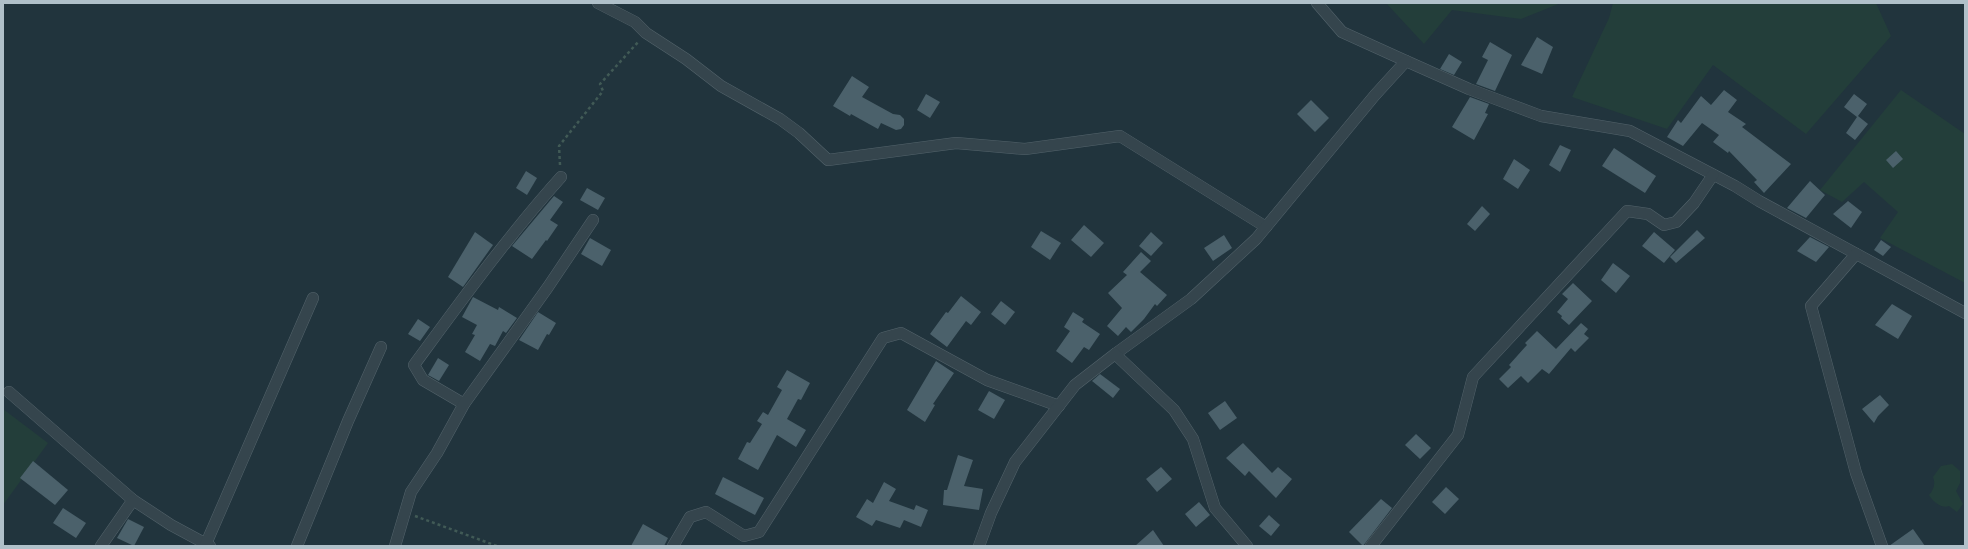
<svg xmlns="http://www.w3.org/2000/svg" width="1968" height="549" font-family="'Fira Sans Condensed',sans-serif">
<rect width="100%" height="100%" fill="#21343d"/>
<g fill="#233e3a">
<polygon points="1386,3 1561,3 1521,19 1452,10 1424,44"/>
<polygon points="1613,3 1876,3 1891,36 1806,134 1713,65 1667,129 1572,97 1609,18"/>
<polygon points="1901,90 1965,134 1965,283 1880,238 1898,212 1864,182 1842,202 1820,190"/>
<polygon points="3,409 48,443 3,505"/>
<path d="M1952,464L1960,471V483L1956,491L1963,504L1957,512L1949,506C1942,509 1933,502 1929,495C1933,490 1936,485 1933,477L1941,466Z"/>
</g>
<g fill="#4b616b">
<polygon points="1537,37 1553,47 1542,74 1521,65"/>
<polygon points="1490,42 1512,55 1495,91 1476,84 1488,60 1482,57"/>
<polygon points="1449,54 1462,62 1454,75 1440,69"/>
<polygon points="852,76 869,87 862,97 893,114 900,115 904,119 904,125 901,129 896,130 881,123 878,129 851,114 850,116 833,106"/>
<polygon points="1724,90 1737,100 1728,112 1746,124 1742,127 1791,164 1764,193 1754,182 1757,180 1729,151 1728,153 1713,142 1719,135 1702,123 1683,146 1667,137 1678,120 1681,123 1701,96 1711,105"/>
<polygon points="926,94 940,102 930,118 917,110"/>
<polygon points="1854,94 1867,104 1858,116 1868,124 1855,140 1846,133 1857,117 1844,107"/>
<polygon points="1470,97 1489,104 1485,113 1488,114 1474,140 1452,127"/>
<polygon points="1311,100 1329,118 1315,132 1297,114"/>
<polygon points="1560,145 1571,150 1560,172 1549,165"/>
<polygon points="1614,148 1656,176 1645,193 1602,166"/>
<polygon points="1896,151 1903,159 1893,168 1886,160"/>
<polygon points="1514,159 1530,170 1518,189 1503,179"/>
<polygon points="526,171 537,178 527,195 516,188"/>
<polygon points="1810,181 1825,195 1806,218 1787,208"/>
<polygon points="587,188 605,198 598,210 580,200"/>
<polygon points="554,196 563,202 550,220 558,225 547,241 546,240 532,259 512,246"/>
<polygon points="1848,201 1862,212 1851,228 1833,214"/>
<polygon points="1482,206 1490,214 1475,231 1467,224"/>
<polygon points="1084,225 1104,243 1091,257 1071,240"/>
<polygon points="1697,230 1705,238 1676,263 1670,257"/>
<polygon points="1041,231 1061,243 1050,260 1031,247"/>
<polygon points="475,232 493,245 463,287 448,277"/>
<polygon points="1151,232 1163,243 1151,256 1139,246"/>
<polygon points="1654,232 1675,250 1664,263 1642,246"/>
<polygon points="1224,235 1232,248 1213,261 1204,248"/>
<polygon points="1810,237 1829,247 1816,262 1797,251"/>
<polygon points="590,238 611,250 602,266 581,254"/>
<polygon points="1881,240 1891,247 1883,256 1874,250"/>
<polygon points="1141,252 1151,261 1140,272 1167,295 1157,306 1155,304 1144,319 1131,332 1126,327 1118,336 1107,326 1122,308 1108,293 1127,275 1123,272"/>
<polygon points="1613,263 1630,276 1616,293 1601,280"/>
<polygon points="1573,283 1592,301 1569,325 1561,318 1562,316 1557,312 1568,299 1562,294"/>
<polygon points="961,296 981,312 971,325 966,321 947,347 930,334 946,312 948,313"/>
<polygon points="473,297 498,310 499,307 517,318 506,333 503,331 495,346 490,344 480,361 465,352 475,335 472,334 477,325 462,317"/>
<polygon points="1001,301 1015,312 1005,325 991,314"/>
<polygon points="1892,304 1912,316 1898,339 1875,325"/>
<polygon points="538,312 556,323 549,335 547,334 538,350 519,340"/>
<polygon points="1073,312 1084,319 1082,322 1100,334 1089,350 1084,347 1072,363 1056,351 1070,331 1064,327"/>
<polygon points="418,319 430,327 420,341 408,334"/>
<polygon points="1581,323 1588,329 1584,334 1589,338 1575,352 1571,348 1549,374 1542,369 1528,383 1521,376 1508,388 1499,379 1511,367 1509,365 1527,345 1525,343 1537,331 1556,349"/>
<polygon points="438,358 449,365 439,381 428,375"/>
<polygon points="936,361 954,373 933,404 935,405 925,422 907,410"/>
<polygon points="787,370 810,383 801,400 798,399 787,419 806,430 796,447 777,435 758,470 738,459 747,442 750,443 762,424 757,421 763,412 768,415 782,390 777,387"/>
<polygon points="1100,374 1120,389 1113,398 1092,381"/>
<polygon points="989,391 1005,400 994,419 978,410"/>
<polygon points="1880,395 1889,405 1878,416 1874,423 1862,409"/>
<polygon points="1225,401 1237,418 1220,430 1208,413"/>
<polygon points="1416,434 1431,448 1420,459 1405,445"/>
<polygon points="1243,443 1272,473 1278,467 1292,479 1276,498 1249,471 1245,476 1226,458"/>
<polygon points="958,455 973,460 964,486 983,489 979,510 943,505 944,490 947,490"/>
<polygon points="33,461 68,490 55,505 20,478"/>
<polygon points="1161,467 1172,479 1157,492 1146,479"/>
<polygon points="723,477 764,498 755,515 715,494"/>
<polygon points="884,482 896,489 889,501 914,510 916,505 928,510 921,527 904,520 900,528 876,520 872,526 856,517 867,499 873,503"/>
<polygon points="1446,487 1459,499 1445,514 1432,502"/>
<polygon points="1381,499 1392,508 1363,546 1349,532"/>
<polygon points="1199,502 1210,515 1196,527 1185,514"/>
<polygon points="63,508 86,523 76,538 53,523"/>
<polygon points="1269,515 1280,525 1271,536 1259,526"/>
<polygon points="128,519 144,527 134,546 117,538"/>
<polygon points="643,524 668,538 664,546 631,546"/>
<polygon points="1913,529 1925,546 1889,546"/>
<polygon points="1153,530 1164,546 1135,546"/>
</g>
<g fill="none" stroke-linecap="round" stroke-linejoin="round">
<g stroke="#53636b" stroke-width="12">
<g id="street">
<polyline points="598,3 635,22 646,33 686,59 721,86 780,119 799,133 828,160 956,143 1025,149 1120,136 1266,227"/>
<polyline points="1317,3 1342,32 1406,61 1469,89 1541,116 1630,131 1735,186 1759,201 1965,313"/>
<polyline points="1856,254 1811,306 1856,473 1882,546"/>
<polyline points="1115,354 1191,299 1256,239 1375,95 1406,61"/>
<polyline points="9,392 133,500"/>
<path d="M464,404L423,380L414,365C461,301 508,236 561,177"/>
<polyline points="101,546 133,500 171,525 210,546"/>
<polyline points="205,546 313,298"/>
<polyline points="297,546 348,421 381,347"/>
<polyline points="395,546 411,492 437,453 464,404 548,287 593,220"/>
<polyline points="673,546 690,517 706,512 744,536 759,532 883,338 901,333 987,380 1059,406"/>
<polyline points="979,546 991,513 1015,462 1075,385 1115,354 1174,410 1193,439 1215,508 1247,546"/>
<polyline points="1371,546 1458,435 1473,377 1627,211 1648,214 1664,225 1676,222 1694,203 1713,175"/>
</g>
</g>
<g stroke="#415a56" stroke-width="2.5" stroke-dasharray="3 3" stroke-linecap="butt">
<polyline points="560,165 559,146 603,91 600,84 639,41"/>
<polyline points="415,516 497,546"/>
</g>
<use href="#street" stroke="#35454d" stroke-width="11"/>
</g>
<rect width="1968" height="549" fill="none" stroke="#b0c0c9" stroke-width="8"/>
</svg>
